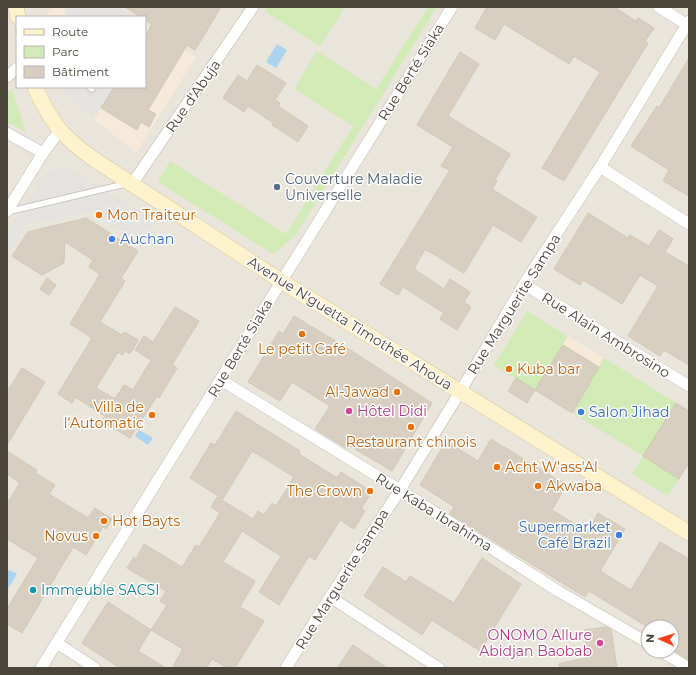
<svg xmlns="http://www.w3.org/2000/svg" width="696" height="675" font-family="Montserrat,sans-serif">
<rect width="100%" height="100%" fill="#f6f3ec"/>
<path fill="#eae5da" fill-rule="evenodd" d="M7,7H689V668H7ZM17,17H145V87H17ZM648,627H672V651H648Z"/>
<g fill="#f7ead8">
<polygon points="51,7 118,7 133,17 48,17 47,12 52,11"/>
<polygon points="145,25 196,57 136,153 94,119 63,91 63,87 145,87"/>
<polygon points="568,336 604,358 572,413 535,390"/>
</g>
<g fill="#d2eab5">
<polygon points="267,7 345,7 320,46 264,11"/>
<polygon points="428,7 437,7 295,236 273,254 158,182 170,161 286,234 353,126 294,89 317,51 376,89"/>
<polygon points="12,89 26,132 7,122 7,93"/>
<polygon points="527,311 568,336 535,390 494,365"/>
<polygon points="604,358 689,411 689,462 668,496 632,474 643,456 572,413"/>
</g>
<g fill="#e5e3e0">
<polygon points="64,7 118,7 133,17 66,17"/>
<polygon points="63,87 114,87 94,119 63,91"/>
<polygon points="65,166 157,221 144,244 88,211 25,225 7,256 7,232 46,173"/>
</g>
<g fill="#a9d4f2">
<polygon points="277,44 287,50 276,68 266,62"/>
<polygon points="139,430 153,438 148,445 135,436"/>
<polygon points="9,570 17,574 7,590 7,573"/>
</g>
<g fill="#d8cfc1" stroke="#d3c7b4">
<polygon points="125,7 221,7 195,50 187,45 148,110 156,114 149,127 141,122 137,130 101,108 114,87 145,87 145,36 152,24 145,20 145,17 141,17"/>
<polygon points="487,7 614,7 636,21 638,18 654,28 645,41 648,43 564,181 542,168 600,72 574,56 569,64 504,24 495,40 475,28"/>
<polygon points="460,52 479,64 448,116 510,154 495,180 497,181 492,189 537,217 521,242 493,225 464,273 425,249 414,269 444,289 450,279 470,292 464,302 471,307 457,330 440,319 444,313 403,287 398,295 380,284 450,170 441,166 453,147 417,125"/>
<polygon points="689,58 689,196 663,181 669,170 631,146 657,106 659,108"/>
<polygon points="257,65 286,83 275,100 280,103 278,106 308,126 298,142 272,125 273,123 248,106 244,112 223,98 238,75 247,81"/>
<polygon points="588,213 628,238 630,235 649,246 659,230 673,239 665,252 689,266 689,365 664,350 660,356 628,336 658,286 640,275 622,304 583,280 580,285 554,269"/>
<polygon points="86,218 138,251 121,278 125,281 100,322 122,335 124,332 138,340 130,354 125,351 123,355 118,352 96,388 115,399 124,385 133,390 151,360 135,350 144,336 153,342 175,307 199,321 172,365 177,368 159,398 157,396 130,438 102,421 105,416 75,397 72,403 58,394 92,338 70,324 100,274 89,267 93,260 65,242 64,263 42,275 12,256 28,232"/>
<polygon points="47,278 56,285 49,295 40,289"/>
<polygon points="294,316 347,348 432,403 392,471 350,446 348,449 315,429 330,406 292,382 280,401 248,382 279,331 283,334"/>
<polygon points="563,345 599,367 572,413 535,390"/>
<polygon points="22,368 45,382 7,445 7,392"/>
<polygon points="516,378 535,390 527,403 508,391"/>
<polygon points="676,403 689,411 689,462 679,479 643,456"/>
<polygon points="236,411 300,451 299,454 337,478 341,472 372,492 361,508 365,511 354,529 340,520 315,560 309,556 279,605 259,592 281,556 242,531 223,562 255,581 240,607 264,621 235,668 227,668 212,659 206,668 172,668 183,649 151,630 167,605 160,601 166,591 127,568 134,557 136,559 144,544 182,567 196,545 199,547 220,513 211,507 217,497 253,519 258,511 264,515 272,503 276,506 294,477 252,451 223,499 190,478 211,443 215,445"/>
<polygon points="491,439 566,485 552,510 588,532 598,513 625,529 600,571 631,590 660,542 689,559 689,660 672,649 672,627 648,627 589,591 585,597 450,514 454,507 453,506 420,485 446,441 478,461"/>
<polygon points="7,451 37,470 35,473 55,485 49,494 88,518 95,508 112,519 106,529 103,527 86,555 73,547 22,633 7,624 7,609 38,558 7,539 7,504 20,483 7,474"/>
<polygon points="482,558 521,584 480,651 432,620 422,635 364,596 383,567 406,582 410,576 454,603"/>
<polygon points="108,602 151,630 138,651 166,668 120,668 82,643"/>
<polygon points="606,627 611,630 617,668 560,668 559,664 588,657 584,630"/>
<polygon points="353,645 387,668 337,668"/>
</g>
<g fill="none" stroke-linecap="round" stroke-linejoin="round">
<g stroke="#c2bbae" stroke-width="7">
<g id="lane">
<polyline points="89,87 92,89"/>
<polyline points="7,212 125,184"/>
</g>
</g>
<g stroke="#c2bbae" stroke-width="12">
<g id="street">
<polyline points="659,7 689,26"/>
<polyline points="7,77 17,68"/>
<polyline points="7,133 43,153"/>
<polyline points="600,167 689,224"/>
<polyline points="132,184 253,7"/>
<polyline points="7,211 43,153 60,130"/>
<polyline points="524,284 689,386"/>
<polyline points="221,380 400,490 558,591 648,643"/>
<polyline points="330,597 439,668"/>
<polyline points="57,643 95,668"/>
<polyline points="661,651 689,668"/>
<polyline points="41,668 452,7"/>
<polyline points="286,668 330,597 400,490 460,392 524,284 600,167 689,21"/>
</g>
</g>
<g stroke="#d6c79b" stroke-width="16">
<g id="secondary">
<polyline points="16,7 18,17"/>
<path d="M35,87C40,100 52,120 60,130C71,143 85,153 98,162L281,281L689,533"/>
</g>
</g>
<use href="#lane" stroke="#fff" stroke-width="5.5"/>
<use href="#street" stroke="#fff" stroke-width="11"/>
<use href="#secondary" stroke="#fff3cd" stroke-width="15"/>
</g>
<circle fill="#5c6f8a" stroke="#fff" stroke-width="1.5" cx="277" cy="187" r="4"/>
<g fill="#e8710a" stroke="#fff" stroke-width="1.5">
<circle cx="99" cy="215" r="4"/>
<circle cx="302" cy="334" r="4"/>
<circle cx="509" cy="369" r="4"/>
<circle cx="397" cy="392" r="4"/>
<circle cx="152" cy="415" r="4"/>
<circle cx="411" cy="427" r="4"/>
<circle cx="497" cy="467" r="4"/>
<circle cx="538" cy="486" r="4"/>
<circle cx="370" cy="491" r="4"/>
<circle cx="104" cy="521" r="4"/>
<circle cx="96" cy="536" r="4"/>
</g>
<g fill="#3f7fe0" stroke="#fff" stroke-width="1.5">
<circle cx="112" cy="239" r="4"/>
<circle cx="581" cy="412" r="4"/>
<circle cx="619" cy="535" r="4"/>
</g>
<g fill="#d1479c" stroke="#fff" stroke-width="1.5">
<circle cx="349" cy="411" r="4"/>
<circle cx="600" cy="643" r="4"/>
</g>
<circle fill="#0f9aa8" stroke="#fff" stroke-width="1.5" cx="33" cy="590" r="4"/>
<g text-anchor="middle" stroke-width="3" stroke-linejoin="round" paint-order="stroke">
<g font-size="14" fill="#4b4439" stroke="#fff">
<text transform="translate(411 72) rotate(-58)" y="5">Rue Berté Siaka</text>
<text transform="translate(193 96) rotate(-55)" y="5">Rue d'Abuja</text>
<text transform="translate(514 304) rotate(-58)" y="5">Rue Marguerite Sampa</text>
<text transform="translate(350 323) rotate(32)" y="5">Avenue N'guetta Timothée Ahoua</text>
<text transform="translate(606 335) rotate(32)" y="5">Rue Alain Ambrosino</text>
<text transform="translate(240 348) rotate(-59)" y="5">Rue Berté Siaka</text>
<text transform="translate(434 512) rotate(32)" y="5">Rue Kaba Ibrahima</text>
<text transform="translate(342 579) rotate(-58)" y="5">Rue Marguerite Sampa</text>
</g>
<g font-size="14" fill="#4e5e75" stroke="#fff" text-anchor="start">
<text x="285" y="184">Couverture Maladie<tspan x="285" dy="16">Universelle</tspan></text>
</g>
<g font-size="14" fill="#c56008" stroke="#fff" text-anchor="start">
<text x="107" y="220">Mon Traiteur</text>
<text x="302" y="354" text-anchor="middle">Le petit Café</text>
<text x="517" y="374">Kuba bar</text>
<text x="389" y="397" text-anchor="end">Al-Jawad</text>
<text x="144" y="412" text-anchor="end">Villa de<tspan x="144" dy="16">l‘Automatic</tspan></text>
<text x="411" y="447" text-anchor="middle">Restaurant chinois</text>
<text x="505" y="472">Acht W'ass'Al</text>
<text x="546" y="491">Akwaba</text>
<text x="362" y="496" text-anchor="end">The Crown</text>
<text x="112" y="526">Hot Bayts</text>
<text x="88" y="541" text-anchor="end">Novus</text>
</g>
<g font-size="14" fill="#366cbe" stroke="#fff" text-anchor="start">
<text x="120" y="244">Auchan</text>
<text x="589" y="417">Salon Jihad</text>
<text x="611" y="532" text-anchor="end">Supermarket<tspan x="611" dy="16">Café Brazil</tspan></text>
</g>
<g font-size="14" fill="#b23c85" stroke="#fff" text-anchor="start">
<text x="357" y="416">Hôtel Didi</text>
<text x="592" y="640" text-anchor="end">ONOMO Allure<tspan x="592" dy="16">Abidjan Baobab</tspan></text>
</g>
<g font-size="14" fill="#0d838f" stroke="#fff" text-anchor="start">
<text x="41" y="595">Immeuble SACSI</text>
</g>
</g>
<rect width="696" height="675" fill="none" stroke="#4b4439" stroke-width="16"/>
<rect x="16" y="16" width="130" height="72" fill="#ffffff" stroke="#b7b4b0"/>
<rect x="24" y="29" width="20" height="6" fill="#fff3cd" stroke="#b7b4b0"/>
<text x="52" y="36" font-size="12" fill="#4b4439">Route</text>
<rect x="24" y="46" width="20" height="12" fill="#d2eab5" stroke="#b7b4b0"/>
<text x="52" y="56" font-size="12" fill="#4b4439">Parc</text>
<rect x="24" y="66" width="20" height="12" fill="#d8cfc1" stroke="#b7b4b0"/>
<text x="52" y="76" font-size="12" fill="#4b4439">Bâtiment</text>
<g transform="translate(660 639) rotate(273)"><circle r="19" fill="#ffffff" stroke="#b7b4b0"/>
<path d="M0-3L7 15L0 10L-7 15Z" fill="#fc3f1d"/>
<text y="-6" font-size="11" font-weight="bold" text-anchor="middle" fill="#4b4439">N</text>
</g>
</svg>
